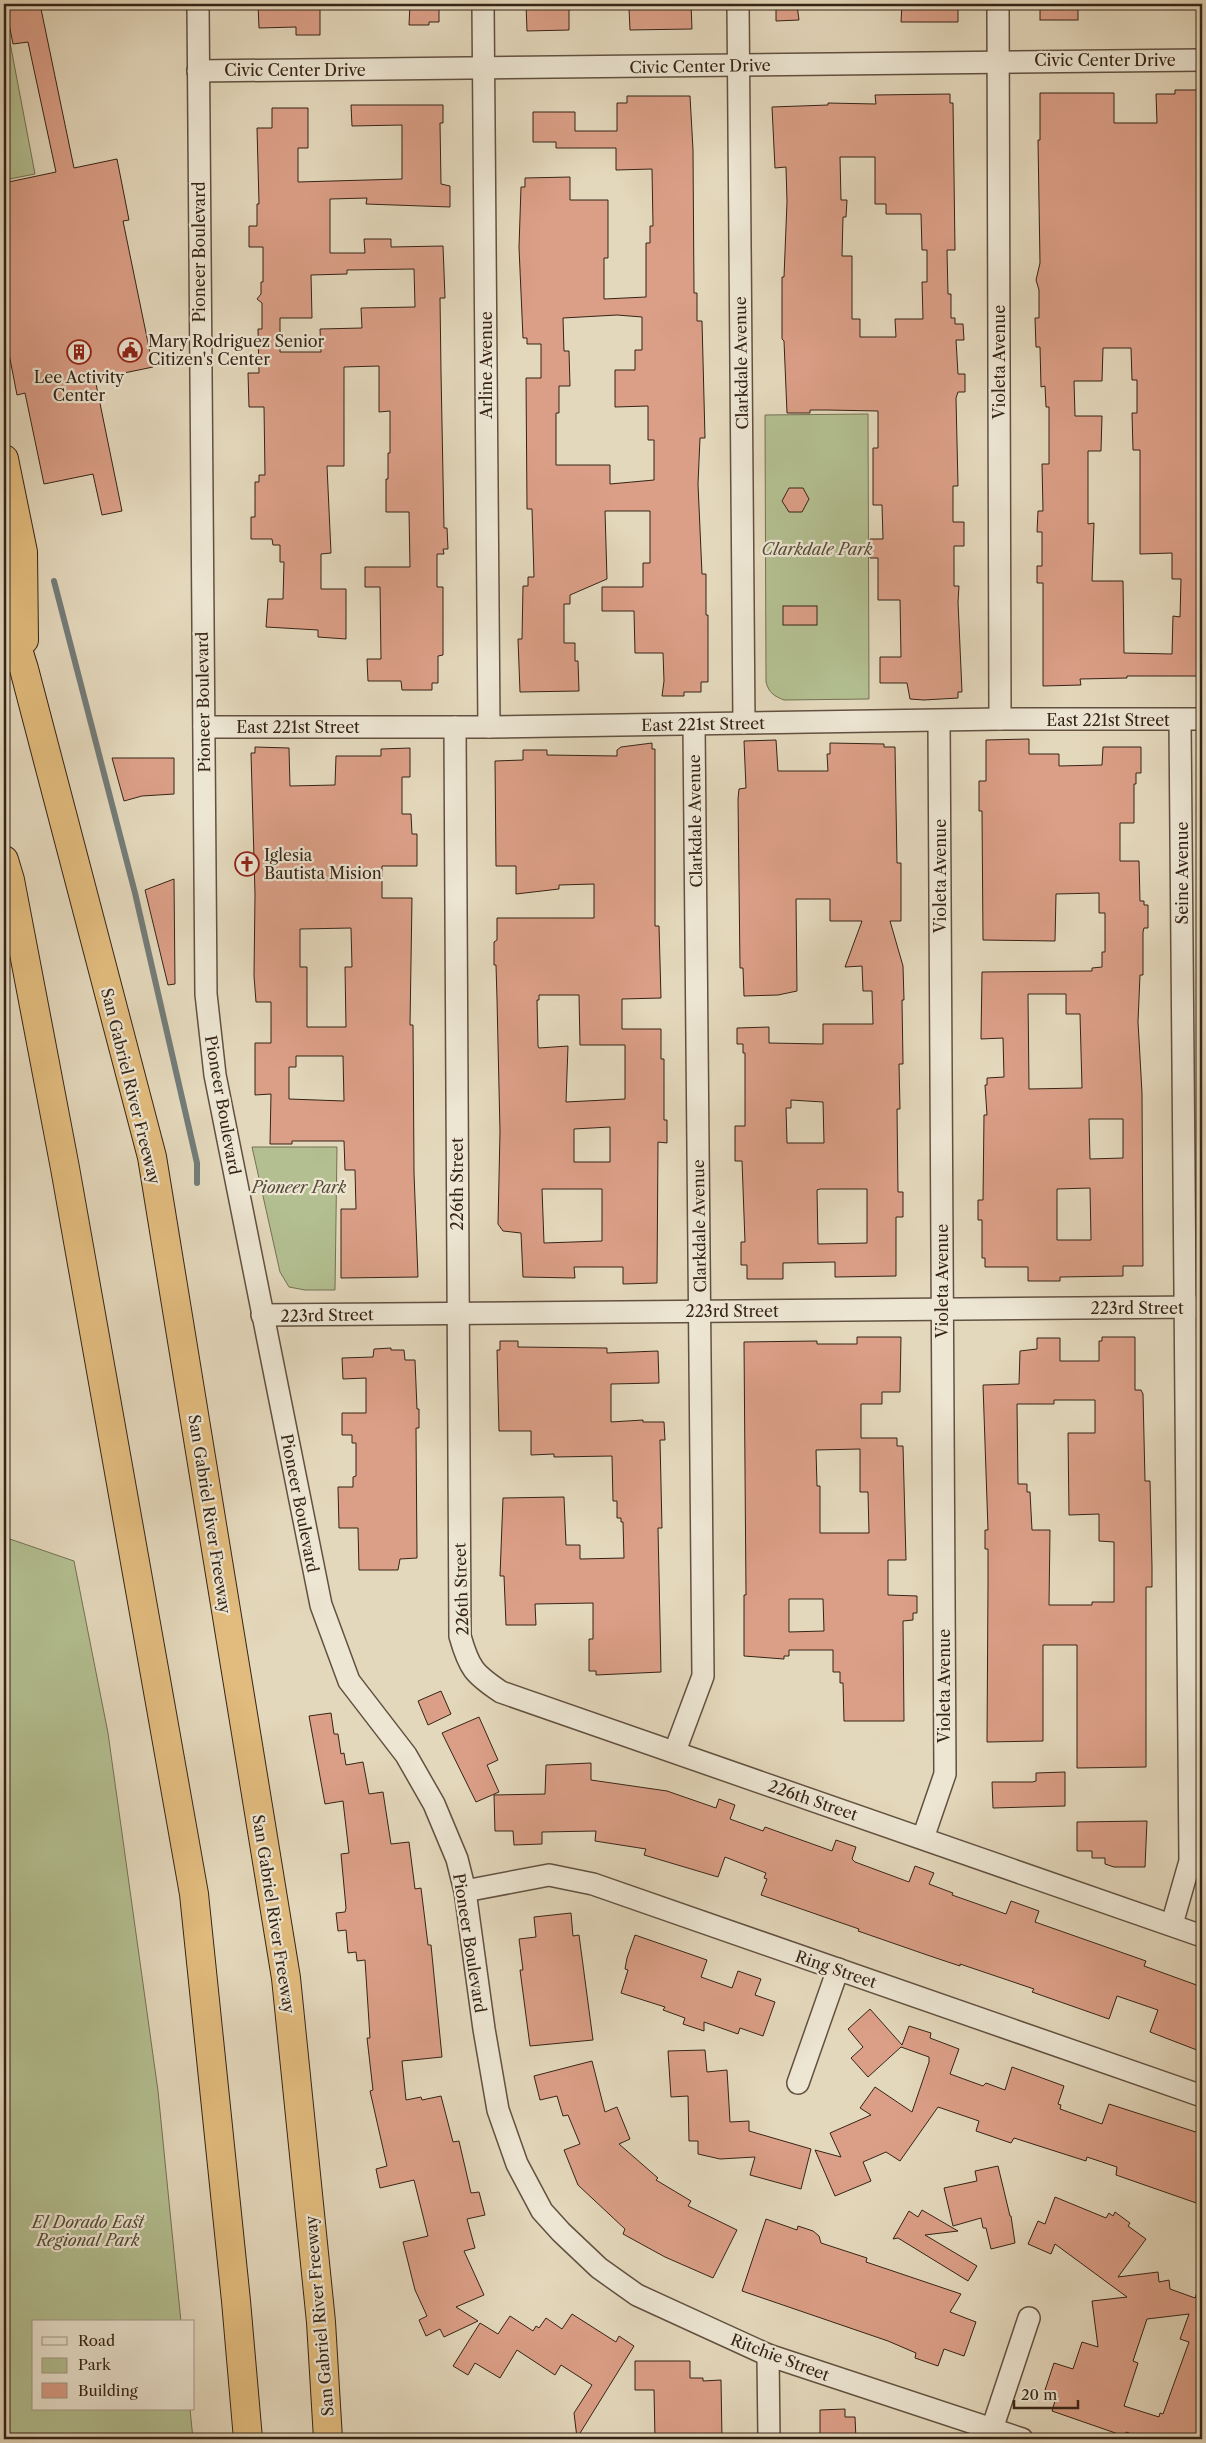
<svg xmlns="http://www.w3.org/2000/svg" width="1206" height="2443" font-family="'Libre Caslon Text',serif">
<rect width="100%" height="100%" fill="#e4d8bc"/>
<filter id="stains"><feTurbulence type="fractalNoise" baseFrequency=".004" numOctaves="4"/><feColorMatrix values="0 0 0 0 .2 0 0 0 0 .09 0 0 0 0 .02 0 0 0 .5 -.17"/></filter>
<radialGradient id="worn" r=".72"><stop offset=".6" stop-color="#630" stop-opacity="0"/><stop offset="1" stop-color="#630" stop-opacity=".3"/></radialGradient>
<g fill="#b3bf91" stroke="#747254">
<polygon points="4,11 35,174 4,180"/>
<path d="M868,414L869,699L784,700C774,696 769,693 766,682L765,415Z"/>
<polygon points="252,1147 337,1147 335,1290 305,1290 289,1287 280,1272"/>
<polygon points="4,1537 74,1561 108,1733 158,2091 181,2322 34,2322 34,2409 190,2409 193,2439 4,2439"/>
</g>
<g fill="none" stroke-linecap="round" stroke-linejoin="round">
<polyline stroke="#737c79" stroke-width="6" points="54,581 135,893 197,1163 197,1183"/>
</g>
<g fill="#db9f87" stroke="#362416" fill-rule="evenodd">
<polygon points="5,4 40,4 74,168 117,159 129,220 123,221 153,367 95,379 122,511 102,515 93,474 44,484 25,393 17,395 4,328 4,183 56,172 28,42 13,44"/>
<polygon points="258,4 320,4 320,35 296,35 296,27 259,28"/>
<polygon points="410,4 439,4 439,22 429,22 429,25 409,25"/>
<polygon points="526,4 569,4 569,30 527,31"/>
<polygon points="650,4 691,4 692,29 630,30 629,8 650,8"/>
<polygon points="902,4 958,4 958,22 901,22"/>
<rect x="1040" y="4" width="38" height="16"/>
<polygon points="776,5 797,5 799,20 776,21"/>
<path d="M1175,90H1202V676H1127V678L1080,679L1081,685L1043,686V583H1037V566H1042V532H1037L1038,511H1043L1042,464H1049V407H1046L1045,386L1041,387L1040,347H1036L1035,318H1039V290L1036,280L1040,263L1038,140H1040V93H1114V123H1157L1156,94H1175ZM1103,348H1131L1132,380H1137V413H1132L1133,450H1140V554L1172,553V579H1181L1180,617L1173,616L1172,654L1124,653L1123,581H1092L1094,523L1088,524V451H1101L1102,416H1075L1074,381H1102Z"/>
<path d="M950,94V103H953L955,250H947L948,294H951V318H955V324H963L964,340H956L958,374H965V392H958L956,398L958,486H953V522H964V546H954V586H959L958,602L962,692H958V698L924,700L910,699L907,683H880V657H901L900,600H878V558H870V539H883L882,505H873V448H878V411L828,410H810V413H787L784,341L782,339V277H784L787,202L786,167L775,168L772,107L828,105V103L876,104L875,95ZM840,157H875V204H886V214H921L922,250H927V282H922L923,319H895L896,337H860V319H852V256H842L843,217H846L847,200H841Z"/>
<path d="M627,96H690L693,150L694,293H697V321H702L705,438H700L698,484L702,574H706V615H708V682H701V692H684V696H662L664,681L663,653H635L634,611H602V587H643V563H650V511H605L607,579L570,595V604H564V643H575V661H578L579,691L520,692L518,639H522L523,586H528V577H534L532,509H527L526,378H541V344H527V338H523L519,247L521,187H525V178L570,177V200H608V258H604V299L646,297V243H650V226H653L652,169L616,170V148H556V142H533V112H575V131H617V103H627ZM617,315L642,317V350H635V370H615V407L648,406V440H654V480L610,484V465H556V413H559V386H570L569,351H564L563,318Z"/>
<path d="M351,105H443V123H440L441,184L450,186V207L366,204L367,198L330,199V253H365L364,239H391V247L443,246L445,298H440L441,372L444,528H447L448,549H443L444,554H437V587H443V655L438,656V683H432V690H402L401,681H368L367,659H381L380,587H365V567H410L409,512H386V479H388V453H390V411L379,412V366L344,367V466H327L331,553L321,554V589H346V639L318,637V630L266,627L268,599H283L284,562H280V545H273L272,539H251V517H255V482H259V475H265L264,407H249L248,373H259L258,329H262V303L257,299L261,294V282H263V247H249V226H257V204H259L257,128H272V108H308V148H298V182L402,179V125L352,126ZM414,269L415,307L361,308L362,328L320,329L321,352H280V318H312L311,275L347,274V270Z"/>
<polygon points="789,488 803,488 809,499 802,512 789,512 782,501"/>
<rect x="783" y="606" width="34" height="19"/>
<path d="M1029,739V754H1059V766L1102,765L1103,747H1141V773H1136V784H1134V823H1120V861H1139L1140,901H1144V905H1148V928H1144L1143,932V975H1140L1138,1022L1142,1093L1143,1266H1123V1276L1060,1277V1281H1028V1267H985V1258H982V1220H978V1200H983L984,1115H987L985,1085H987V1078L1004,1077L1003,1038L981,1039L982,972L1092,971V968L1102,967V952H1105V913H1099V893L1056,894L1055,941L983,940L982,811H979V781H986V740ZM1028,994H1066V1014H1080L1082,1088L1029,1089ZM1089,1119H1123V1158L1090,1159ZM1090,1188L1091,1240H1057V1189Z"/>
<path d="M776,740L778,771H828L827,754H830V743L884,744V747H895L897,863H901V921H890L903,966L904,1000H902L903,1064H899L900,1109H897L898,1192H903V1217H896V1276L835,1277V1262L783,1263V1279H747V1265H741V1242H745L742,1161H735V1126H745V1053H743V1044H737V1028L769,1027V1043L823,1044V1024H873L872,991H863L862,966L845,967L862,921H830V899H796L797,991L778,995L744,996L743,968H740L738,799L739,789L746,788L744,741ZM791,1100L823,1102L824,1143H787L786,1108H791ZM820,1189H867V1243L818,1244L817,1190Z"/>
<path d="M652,743V749H655V926H659L661,998L622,999V1029H661V1059H664V1120H667V1143L658,1142L657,1283L623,1284V1267H574L575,1278L523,1277L521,1233L503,1231L498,1224L500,1132L497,999L496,965H494V942L497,940V918H594V884L559,885V889L516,894V866H496L495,761L523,760V750H547V755L617,756V750L621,747ZM539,995H579L580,1045H625V1099L566,1102L568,1046L539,1048L538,1046L537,1000H539ZM610,1127V1162H574V1129ZM542,1189H602V1241L544,1243Z"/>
<path d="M255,747L289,748L290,786L335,785L336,756H381V749L410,748V777H402V814H411L412,834H417V866H382V898H412L410,1025H413L414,1173L418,1277L341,1278V1209H356L355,1170H345L344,1141H292V1144H270L271,1094L255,1095V1043H271V1002H256L254,976L255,894L251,753H255ZM351,928L352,967H345L346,1027H307V967H300V929ZM296,1056H343L344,1101L289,1099V1067H296Z"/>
<polygon points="112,758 174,758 174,794 142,796 124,801"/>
<polygon points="174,879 175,984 168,985 145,890"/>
<path d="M857,1337H901L900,1392H882V1404H861V1438H897V1446H903L906,1560H888V1595L917,1596V1613H913V1620L903,1621L904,1721H844L843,1683H840V1672H833V1650H789V1656H784V1659L744,1656V1595H746L744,1342L817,1341V1344H857ZM860,1449V1492H868L869,1533H820V1486H817L816,1450ZM789,1599H823L824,1631L789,1632Z"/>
<path d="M1102,1337H1135V1390H1141L1143,1394L1145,1481H1150L1152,1567V1587H1146V1767L1077,1768V1645H1043V1741L987,1742L988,1584V1549H985V1530H988L983,1385L1019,1384L1020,1351L1037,1349V1338H1060V1361H1099V1341H1102ZM1054,1400H1095V1433H1068L1069,1515L1099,1514V1541L1114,1542V1602H1092V1605H1049L1050,1530H1032L1030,1492H1027V1484H1018L1017,1404H1054Z"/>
<polygon points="500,1341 518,1341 518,1347 607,1348 607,1353 658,1351 659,1383 611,1384 611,1422 643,1420 643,1422 664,1422 665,1440 660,1440 662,1528 658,1528 661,1672 596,1675 596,1671 589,1671 589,1639 593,1639 593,1603 535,1604 536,1625 506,1625 504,1576 500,1576 503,1498 564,1497 566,1545 580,1545 580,1559 624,1558 623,1522 621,1522 621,1518 617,1518 617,1501 613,1501 612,1456 554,1457 554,1454 531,1455 531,1431 499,1431 497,1350 500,1350"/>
<polygon points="391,1348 391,1350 404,1350 405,1360 415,1360 417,1409 419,1409 419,1428 416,1428 417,1558 400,1559 398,1570 359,1570 358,1528 339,1528 338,1487 353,1487 353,1477 356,1476 356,1443 352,1443 352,1435 342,1435 342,1413 366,1413 366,1378 343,1379 342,1358 373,1357 374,1349"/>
<polygon points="441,1691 451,1714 428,1725 418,1701"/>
<polygon points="331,1713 334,1734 338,1734 341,1754 344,1753 346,1765 363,1762 369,1794 383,1792 391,1844 409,1842 415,1889 421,1888 428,1945 431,1945 442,2057 402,2061 406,2100 421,2097 422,2100 441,2096 453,2142 459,2141 471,2193 479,2192 485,2215 467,2219 475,2248 464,2251 484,2295 456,2307 478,2321 444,2337 440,2329 426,2336 419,2320 427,2316 415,2290 403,2242 428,2236 414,2180 380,2188 376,2169 387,2166 370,2091 373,2090 367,2038 370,2038 365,1960 357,1961 356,1952 348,1953 346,1930 338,1931 336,1913 345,1912 346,1908 341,1854 349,1853 343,1801 325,1804 309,1716"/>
<polygon points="479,1717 498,1760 487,1765 499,1792 476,1802 442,1733"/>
<polygon points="591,1763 591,1780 667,1791 716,1808 719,1799 735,1805 730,1819 763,1831 765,1827 832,1851 836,1840 856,1847 852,1859 855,1862 909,1882 915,1866 934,1873 929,1884 953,1893 952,1895 1006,1914 1011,1901 1039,1911 1035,1922 1146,1961 1144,1966 1202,1987 1202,2052 1150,2032 1158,2010 1117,1996 1109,2019 1032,1992 1034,1989 960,1964 960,1966 930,1956 858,1931 859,1929 761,1895 767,1879 764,1878 766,1873 725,1857 718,1877 644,1855 646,1849 595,1841 596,1831 542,1832 542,1844 514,1845 513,1831 495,1831 494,1795 545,1794 546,1765"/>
<polygon points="1065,1772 1065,1806 993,1808 992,1782 1033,1782 1036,1781 1036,1773"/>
<polygon points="1147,1821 1145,1867 1114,1867 1105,1864 1105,1858 1092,1858 1092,1851 1077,1851 1077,1822"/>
<polygon points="571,1913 573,1936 579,1935 593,2040 530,2046 520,1970 523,1970 519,1939 536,1937 534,1917"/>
<polygon points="635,1935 707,1960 701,1977 732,1988 738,1971 761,1979 755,1995 775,2002 763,2036 740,2028 738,2034 704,2022 704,2031 683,2024 685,2018 663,2010 665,2007 621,1993 628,1970 625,1969 627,1958"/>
<polygon points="870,2009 902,2045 909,2026 931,2033 930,2038 959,2049 950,2074 983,2086 986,2083 1005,2090 1012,2067 1064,2086 1058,2104 1061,2105 1060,2109 1102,2124 1109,2104 1202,2134 1202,2205 1116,2175 1117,2167 1087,2157 1086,2161 1014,2138 1011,2143 976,2131 979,2121 938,2107 900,2161 886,2152 863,2162 871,2181 835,2196 815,2150 841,2157 830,2133 871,2115 860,2108 875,2087 912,2112 929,2062 929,2057 901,2047 868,2077 851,2058 863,2047 848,2029"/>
<polygon points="705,2050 707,2072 727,2070 730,2122 749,2121 749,2131 811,2149 801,2189 750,2175 755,2157 720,2159 698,2154 698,2141 689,2141 688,2096 671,2097 668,2051"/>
<polygon points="592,2061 605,2112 617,2107 630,2139 619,2144 658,2178 656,2180 691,2201 688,2206 737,2230 713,2278 665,2257 623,2234 625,2229 578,2185 564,2150 580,2144 568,2115 563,2116 557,2096 540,2100 534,2076"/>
<polygon points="998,2166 1010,2216 1011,2216 1015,2243 991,2249 986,2228 983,2228 981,2218 953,2226 944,2188 977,2181 975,2171"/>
<path d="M1055,2197L1106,2218L1109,2213L1113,2216L1115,2212L1130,2223L1128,2226L1146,2239L1118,2277L1158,2272L1159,2282L1169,2280L1170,2289L1195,2298L1200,2283L1202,2284V2439H1146L1126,2432L1124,2436L1052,2411L1057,2394L1045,2390L1054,2363L1073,2369L1082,2342L1098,2347L1092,2301L1127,2297L1055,2244L1051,2254L1028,2244L1038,2221L1045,2224ZM1189,2314L1180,2339L1189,2342L1163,2414L1160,2413L1159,2417L1124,2406L1138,2363L1133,2361L1147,2319Z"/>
<polygon points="922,2210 958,2231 925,2235 977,2266 968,2281 898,2238 893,2239 909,2211 918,2217"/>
<polygon points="766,2219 797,2230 798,2226 813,2231 819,2236 821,2243 867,2258 866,2262 961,2294 950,2312 976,2322 964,2356 944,2349 938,2366 915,2358 916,2353 888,2341 742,2291"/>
<polygon points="572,2314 616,2342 619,2336 634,2346 577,2438 574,2413 592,2385 561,2365 555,2375 517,2350 500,2378 475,2363 468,2375 453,2366 480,2323 498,2334 510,2316 533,2331 536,2326 539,2328 546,2318 562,2329"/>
<polygon points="635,2361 690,2361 690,2378 703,2378 703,2381 721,2380 722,2439 655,2439 654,2390 635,2390"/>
<polygon points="845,2409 845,2417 855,2417 856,2439 820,2439 820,2410"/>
</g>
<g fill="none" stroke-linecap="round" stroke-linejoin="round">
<g stroke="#625140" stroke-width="24">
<g id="minor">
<polyline points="198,4 206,994 215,1075 321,1605 349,1681 406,1755 434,1804 457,1859 465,1891 484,2029 498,2110 517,2164 542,2211 561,2232 599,2268 637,2295 768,2355 1022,2439"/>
<polyline points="483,4 489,727"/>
<polyline points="738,4 744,723"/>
<polyline points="998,4 1000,719"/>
<polyline points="198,71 1202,60"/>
<polyline points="204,727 489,727 1000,719 1202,719"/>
<path d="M455,727L460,1636C469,1668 474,1674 501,1692L1202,1936"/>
<polyline points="262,1315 1202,1307"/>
<polyline points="675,1751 703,1676 694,725"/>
<polyline points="923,1838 945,1774 939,721"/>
<polyline points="465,1891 549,1875 593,1884 1202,2096"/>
<polyline points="1172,1924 1190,1861 1180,720"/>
<polyline points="798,2083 838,1969"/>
<polyline points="768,2355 769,2439"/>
<polyline points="992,2429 1029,2318"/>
</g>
</g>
<g stroke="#362416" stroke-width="30">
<g id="highway">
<polyline points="4,459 23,552 24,640"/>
<polyline points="4,604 24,669 152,1157 286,1978 321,2322 328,2439"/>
<polyline points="4,860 10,880 65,1168 194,1894 236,2301 248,2439"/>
</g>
</g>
<use href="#minor" stroke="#ede6d3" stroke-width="21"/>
<use href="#highway" stroke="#e2bc7e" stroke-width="28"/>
</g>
<defs>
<g id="civic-ring" transform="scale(1.25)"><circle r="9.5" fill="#ede6d3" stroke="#8f2418" stroke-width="1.5"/><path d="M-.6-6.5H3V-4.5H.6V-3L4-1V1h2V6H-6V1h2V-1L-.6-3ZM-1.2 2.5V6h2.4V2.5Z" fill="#8f2418"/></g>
<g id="building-ring" transform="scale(1.25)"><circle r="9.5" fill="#ede6d3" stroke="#8f2418" stroke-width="1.5"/><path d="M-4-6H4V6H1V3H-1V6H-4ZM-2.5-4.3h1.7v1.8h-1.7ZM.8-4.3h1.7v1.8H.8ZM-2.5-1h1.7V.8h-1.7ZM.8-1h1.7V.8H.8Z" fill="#8f2418"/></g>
<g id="church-ring" transform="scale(1.25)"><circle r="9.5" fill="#ede6d3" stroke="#8f2418" stroke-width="1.5"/><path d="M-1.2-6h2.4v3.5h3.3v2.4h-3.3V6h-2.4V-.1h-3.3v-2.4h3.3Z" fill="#8f2418"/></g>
</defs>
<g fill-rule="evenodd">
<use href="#civic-ring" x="130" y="350"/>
<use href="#building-ring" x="79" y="352"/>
<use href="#church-ring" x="247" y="864"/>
</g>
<g text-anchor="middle" stroke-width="4.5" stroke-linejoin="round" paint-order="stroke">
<g font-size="16" fill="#362416" stroke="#ede6d3">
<text x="1105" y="66">Civic Center Drive</text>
<text transform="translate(700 66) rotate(-1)" y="6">Civic Center Drive</text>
<text x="295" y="76">Civic Center Drive</text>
<text transform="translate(199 252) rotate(-90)" y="6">Pioneer Boulevard</text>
<text transform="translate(999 362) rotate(-90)" y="6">Violeta Avenue</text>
<text transform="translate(741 363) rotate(-91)" y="6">Clarkdale Avenue</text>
<text transform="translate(486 365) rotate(-90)" y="6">Arline Avenue</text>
<text transform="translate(203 702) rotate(-91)" y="6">Pioneer Boulevard</text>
<text x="1108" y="726">East 221st Street</text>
<text transform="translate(703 724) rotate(-1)" y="6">East 221st Street</text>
<text x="298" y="733">East 221st Street</text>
<text transform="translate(695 821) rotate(-91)" y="6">Clarkdale Avenue</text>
<text transform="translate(1182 873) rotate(-90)" y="6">Seine Avenue</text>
<text transform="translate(940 876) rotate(-90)" y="6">Violeta Avenue</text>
<text transform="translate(131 1086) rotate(76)" y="6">San Gabriel River Freeway</text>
<text transform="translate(223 1105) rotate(80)" y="6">Pioneer Boulevard</text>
<text transform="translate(457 1184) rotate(-90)" y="6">226th Street</text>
<text transform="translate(699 1226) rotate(-91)" y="6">Clarkdale Avenue</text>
<text transform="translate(942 1281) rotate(-90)" y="6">Violeta Avenue</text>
<text x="1137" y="1314">223rd Street</text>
<text x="732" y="1317">223rd Street</text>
<text transform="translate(327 1315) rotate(-1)" y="6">223rd Street</text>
<text transform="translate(300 1503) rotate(79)" y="6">Pioneer Boulevard</text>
<text transform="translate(210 1514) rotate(81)" y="6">San Gabriel River Freeway</text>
<text transform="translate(461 1589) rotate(-92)" y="6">226th Street</text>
<text transform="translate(944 1686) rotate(-90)" y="6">Violeta Avenue</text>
<text transform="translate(813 1800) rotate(19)" y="6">226th Street</text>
<text transform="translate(274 1914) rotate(81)" y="6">San Gabriel River Freeway</text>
<text transform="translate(470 1943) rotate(81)" y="6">Pioneer Boulevard</text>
<text transform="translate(836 1969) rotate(19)" y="6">Ring Street</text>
<text transform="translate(319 2316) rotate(-95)" y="6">San Gabriel River Freeway</text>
<text transform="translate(780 2357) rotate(21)" y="6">Ritchie Street</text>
</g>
<g font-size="16" fill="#362416" stroke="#ede6d3" text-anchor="start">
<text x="148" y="347">Mary Rodriguez Senior<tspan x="148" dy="18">Citizen's Center</tspan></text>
<text x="79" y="383" text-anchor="middle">Lee Activity<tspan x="79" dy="18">Center</tspan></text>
<text x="264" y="861">Iglesia<tspan x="264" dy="18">Bautista Mision</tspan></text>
</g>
<g font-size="16" font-style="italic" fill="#554b35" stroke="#ede6d3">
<text x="817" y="555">Clarkdale Park</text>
<text x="299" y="1193">Pioneer Park</text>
<text x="88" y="2228">El Dorado East<tspan x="88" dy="18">Regional Park</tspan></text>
</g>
</g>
<rect width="1206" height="2443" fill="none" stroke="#e4d8bc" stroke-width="20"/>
<rect x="5" y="5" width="1196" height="2433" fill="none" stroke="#362416" stroke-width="2.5"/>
<rect x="10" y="10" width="1186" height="2423" fill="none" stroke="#362416"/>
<rect x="32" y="2320" width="162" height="90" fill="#ede6d3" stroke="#a49887"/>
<rect x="42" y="2337" width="25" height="8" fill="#ede6d3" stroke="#a49887"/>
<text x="78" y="2346" font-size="15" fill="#362416">Road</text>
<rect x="42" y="2358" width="25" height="15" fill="#b3bf91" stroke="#a49887"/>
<text x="78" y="2370" font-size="15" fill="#362416">Park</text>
<rect x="42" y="2383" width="25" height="15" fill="#db9f87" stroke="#a49887"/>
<text x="78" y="2396" font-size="15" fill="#362416">Building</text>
<path d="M1014 2400v8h64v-8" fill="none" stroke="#362416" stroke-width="2.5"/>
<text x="1021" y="2400" font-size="15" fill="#362416" stroke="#ede6d3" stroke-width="4" paint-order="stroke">20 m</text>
<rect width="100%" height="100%" filter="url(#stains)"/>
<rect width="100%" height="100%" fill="url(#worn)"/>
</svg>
